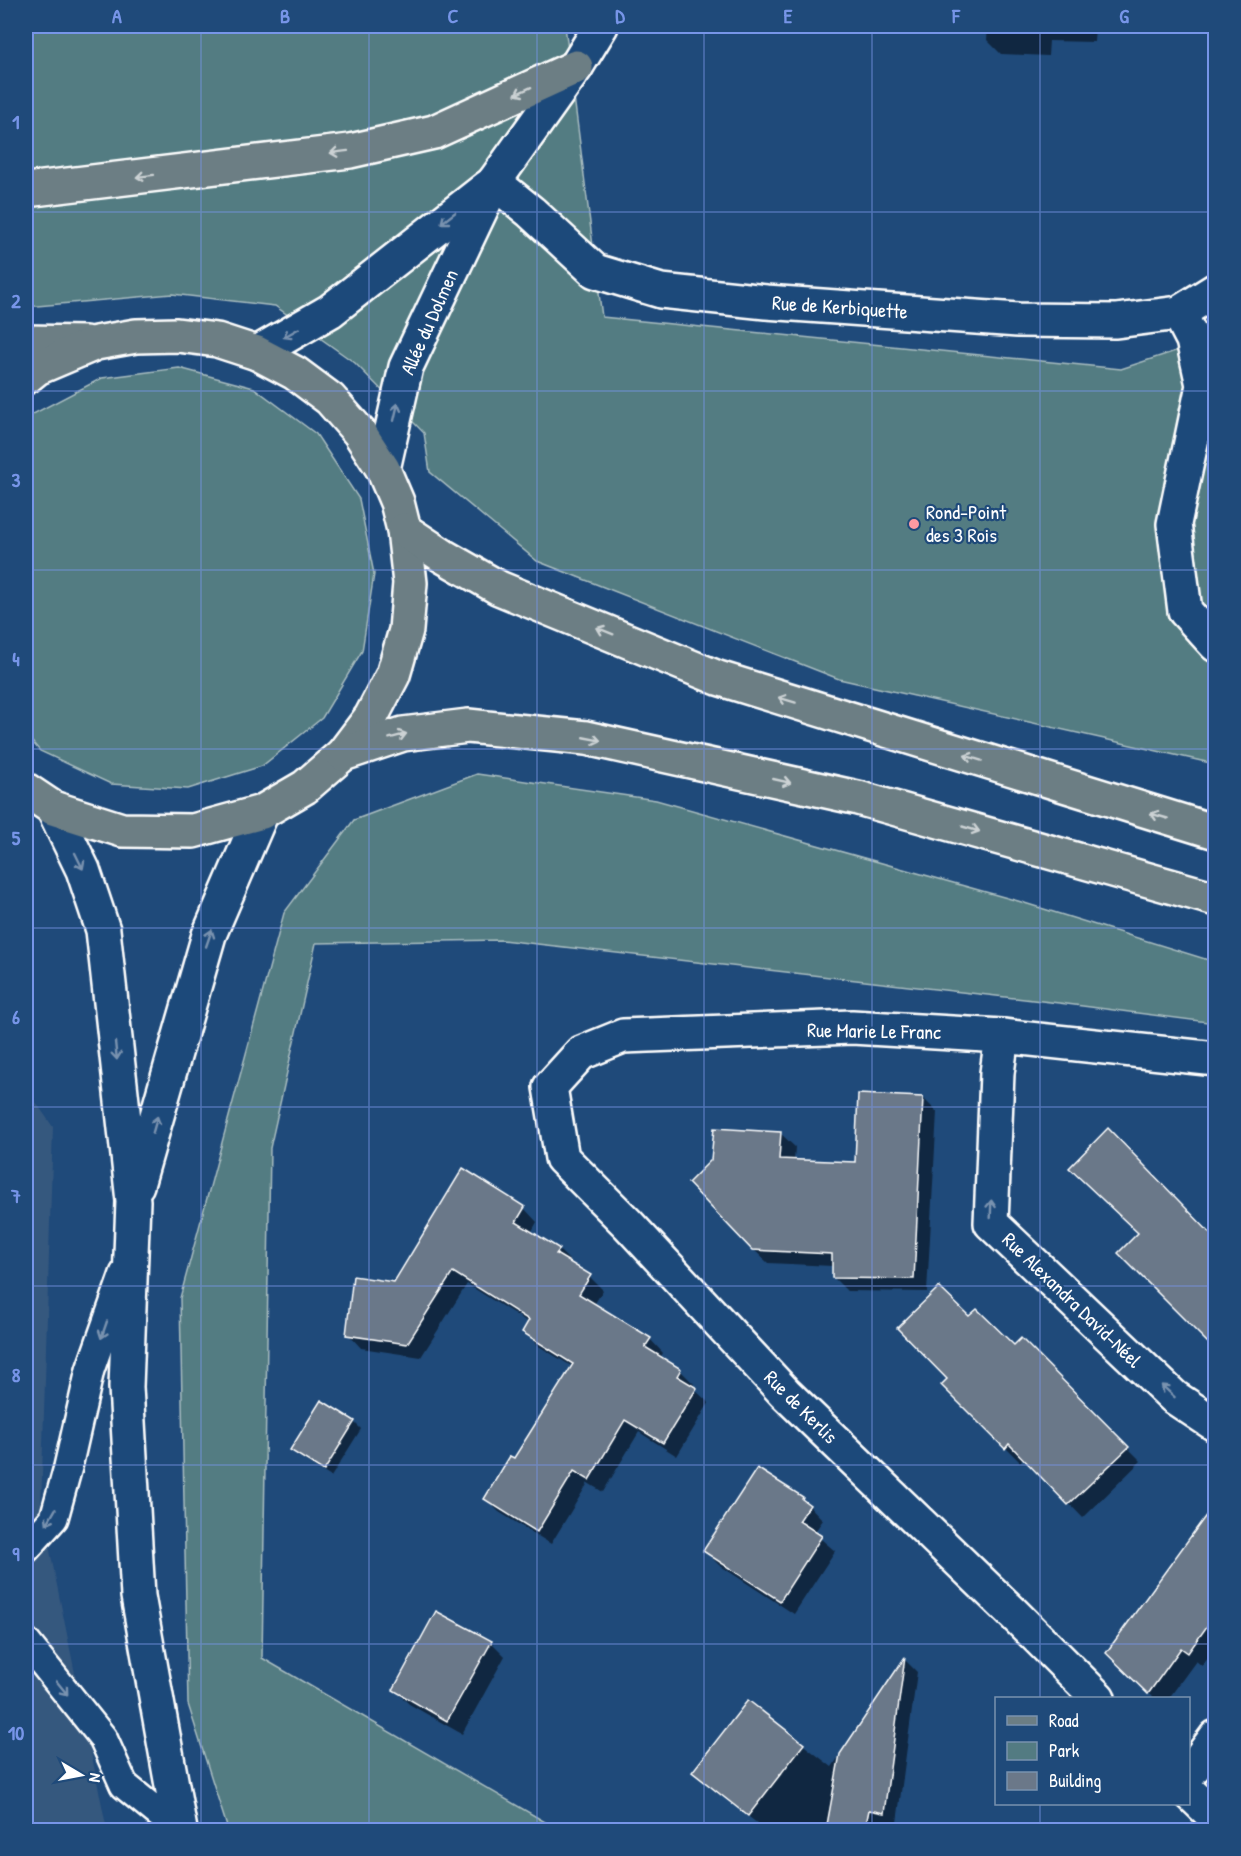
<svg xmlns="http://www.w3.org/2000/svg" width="1241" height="1856" font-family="'Patrick Hand',sans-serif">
<rect width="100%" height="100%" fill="#1f4a7a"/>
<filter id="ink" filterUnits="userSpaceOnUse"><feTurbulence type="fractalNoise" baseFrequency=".0167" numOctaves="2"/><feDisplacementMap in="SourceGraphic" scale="12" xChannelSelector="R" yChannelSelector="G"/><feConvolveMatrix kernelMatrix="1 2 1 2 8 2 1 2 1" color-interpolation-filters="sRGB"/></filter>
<g filter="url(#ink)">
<polygon fill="#36587e" points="26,1088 53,1127 41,1507 107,1830 26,1830"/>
<g fill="#537b82" stroke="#a9bdc0" stroke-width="1.5">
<polygon points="26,26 565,26 602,317 1121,369 1215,338 1215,764 839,679 537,561 430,472 424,433 355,363 275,306 172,294 26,307"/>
<polygon points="179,368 254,388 316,434 359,499 374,574 362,651 322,718 262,766 188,789 111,784 40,751 26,735 26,423 33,414 102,378"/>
<polygon points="477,774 656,800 1018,901 1215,962 1215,1023 1059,1003 502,940 316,943 270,1148 262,1658 559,1830 228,1830 188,1704 180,1298 284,913 354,820"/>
</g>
<g fill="#0007">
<polygon points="988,26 1095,26 1094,42 1049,41 1048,56 1001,54 987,40"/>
<polygon points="923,1098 937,1112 927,1292 847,1291 833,1277 833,1266 768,1263 753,1249 780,1133 795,1147 794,1161 857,1164"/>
<polygon points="1108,1130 1216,1239 1216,1350 1120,1253 1140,1234"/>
<polygon points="524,1208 537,1222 531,1233 559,1250 572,1263 571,1265 590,1277 603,1290 594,1305 650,1339 663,1353 660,1358 680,1370 694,1384 692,1387 709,1403 677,1456 639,1432 603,1492 588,1483 551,1544 499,1512 486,1499 514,1461 573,1367 537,1345 524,1331 529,1323 467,1284 421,1357 361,1348 348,1334"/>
<polygon points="969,1318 1014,1348 1021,1340 1141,1461 1083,1518 1024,1457 1020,1462 943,1385 949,1379"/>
<polygon points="354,1422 361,1429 331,1477 298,1456 291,1450"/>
<polygon points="802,1498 823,1520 814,1533 835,1551 794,1614 719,1565 705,1551"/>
<polygon points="1216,1505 1216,1648 1202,1666 1196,1661 1169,1698 1154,1698 1108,1653"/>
<polygon points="491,1642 505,1656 462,1734 409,1704 395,1690"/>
<polygon points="905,1660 917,1672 896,1830 766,1830 707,1785 694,1772 748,1702 832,1767"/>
</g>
<g fill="#6b7889" stroke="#fff" stroke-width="1.5">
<polygon points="858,1094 923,1097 914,1279 832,1278 832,1254 752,1250 688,1183 711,1160 714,1128 781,1132 779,1159 855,1162"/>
<polygon points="1108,1128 1215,1238 1215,1350 1118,1253 1138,1233 1069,1168"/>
<polygon points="463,1168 525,1207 516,1222 560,1249 556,1254 591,1275 579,1294 651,1338 645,1347 681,1369 677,1376 697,1388 663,1443 625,1420 589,1480 574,1471 537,1532 484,1499 510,1456 514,1458 573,1364 522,1332 529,1320 453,1272 407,1344 346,1335 353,1276 394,1282"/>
<polygon points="939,1287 969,1316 977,1309 1014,1345 1021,1338 1129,1447 1068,1505 1009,1444 1005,1449 941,1385 947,1379 897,1328"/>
<polygon points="321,1400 355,1421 324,1471 290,1450"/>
<polygon points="757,1468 803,1497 802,1499 810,1505 799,1521 822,1536 780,1601 703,1551"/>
<polygon points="1215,1503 1215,1615 1188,1653 1181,1648 1148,1694 1106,1653"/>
<polygon points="436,1611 492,1641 447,1721 393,1690"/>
<polygon points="905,1657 884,1813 869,1810 865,1830 826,1830 840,1754"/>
<polygon points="748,1700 804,1744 748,1816 692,1772"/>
</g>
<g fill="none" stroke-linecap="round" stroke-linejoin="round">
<g stroke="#fff" stroke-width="32">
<g id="service">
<polyline points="26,1549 54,1518 68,1467 90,1370 124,1274"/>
<polyline points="26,1642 103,1738 124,1785 179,1830"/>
</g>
</g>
<g stroke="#fff" stroke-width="38">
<g id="minor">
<polyline points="494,182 531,212 595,271 661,291 766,302 1018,320 1116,321 1179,313 1216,290"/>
<polyline points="1179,313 1193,340 1203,385 1174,524 1185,611 1216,645"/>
<polyline points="257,353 330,311 488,187"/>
<polyline points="383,469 406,367 494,182 576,67 601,26"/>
<polyline points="1002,1036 997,1073 991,1223 1174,1397 1216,1425"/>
<polyline points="1098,1698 1014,1614 785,1393 628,1224 562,1158 550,1087 581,1053 623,1036 852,1027 1002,1036 1216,1059"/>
<polyline points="1188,1775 1216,1737"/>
<polyline points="1188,1791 1216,1818"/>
</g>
</g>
<g stroke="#fff" stroke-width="38">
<g id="secondary">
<polyline points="53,808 83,870 103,930 133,1201 126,1387 138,1596 180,1830"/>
<polyline points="137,1185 209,935 262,812"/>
</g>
</g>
<g stroke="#fff" stroke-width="38">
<g id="primary">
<polyline points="26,190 350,151 434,132 576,67"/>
<polyline points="26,342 85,343"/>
<polyline points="26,377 37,368 96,343 136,336 177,335 217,340 257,353 295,373 330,399 359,432 383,469 397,502 404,530 410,583 406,630 393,675 371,717 343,754 305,787 262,812 193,831 122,830 53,808 26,790"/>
</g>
</g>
<g stroke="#fff" stroke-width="38">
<g id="trunk">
<polyline points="404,530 443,556 499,588 718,678 1216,832"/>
<polyline points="343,754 403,734 468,726 586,738 858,798 1216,899"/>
</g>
</g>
<use href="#service" stroke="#1f4a7a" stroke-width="27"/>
<use href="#minor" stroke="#1f4a7a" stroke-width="33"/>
<use href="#secondary" stroke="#1f4a7a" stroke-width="33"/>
<use href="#primary" stroke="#6c7e84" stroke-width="33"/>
<use href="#trunk" stroke="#6c7e84" stroke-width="33"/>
</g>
<defs><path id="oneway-shaft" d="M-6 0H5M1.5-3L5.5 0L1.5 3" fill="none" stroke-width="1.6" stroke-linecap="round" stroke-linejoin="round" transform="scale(1.5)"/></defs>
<g stroke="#ccd2d4">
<use href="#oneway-shaft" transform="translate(523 91) rotate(155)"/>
<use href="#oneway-shaft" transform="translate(339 152) rotate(173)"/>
<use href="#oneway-shaft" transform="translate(145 176) rotate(173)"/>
<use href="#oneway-shaft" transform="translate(605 631) rotate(-158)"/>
<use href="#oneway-shaft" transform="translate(787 700) rotate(-163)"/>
<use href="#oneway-shaft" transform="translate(398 736) rotate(-15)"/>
<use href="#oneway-shaft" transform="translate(592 739) rotate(11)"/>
<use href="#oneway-shaft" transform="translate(973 758) rotate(-163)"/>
<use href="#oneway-shaft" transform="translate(782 781) rotate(13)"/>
<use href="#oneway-shaft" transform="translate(1159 816) rotate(-164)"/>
<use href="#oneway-shaft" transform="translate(971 829) rotate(16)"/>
</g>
<g stroke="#7992af">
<use href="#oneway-shaft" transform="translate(448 218) rotate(142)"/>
<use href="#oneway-shaft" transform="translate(291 333) rotate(150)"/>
<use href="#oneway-shaft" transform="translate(396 412) rotate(-77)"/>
<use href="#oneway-shaft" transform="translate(79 861) rotate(64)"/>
<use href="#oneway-shaft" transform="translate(209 938) rotate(-71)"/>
<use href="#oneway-shaft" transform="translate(116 1051) rotate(84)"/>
<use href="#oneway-shaft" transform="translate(155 1125) rotate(-74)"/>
<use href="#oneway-shaft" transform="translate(991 1209) rotate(-88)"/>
<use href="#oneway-shaft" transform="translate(104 1330) rotate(109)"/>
<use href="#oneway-shaft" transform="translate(1168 1391) rotate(-137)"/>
<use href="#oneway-shaft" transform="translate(51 1517) rotate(120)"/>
<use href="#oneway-shaft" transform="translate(62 1688) rotate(51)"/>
</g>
</g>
<path fill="none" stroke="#7795e8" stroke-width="1.5" stroke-opacity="0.55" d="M201,26V1830M369,26V1830M537,26V1830M704,26V1830M872,26V1830M1040,26V1698M26,212H1216M26,391H1216M26,570H1216M26,749H1216M26,928H1216M26,1107H1216M26,1286H1216M26,1465H1216M26,1644H1216M1040,1804V1830"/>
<circle fill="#ff9aa2" stroke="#1f4a7a" stroke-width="2" cx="914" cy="524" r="6"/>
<g text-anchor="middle" stroke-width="4.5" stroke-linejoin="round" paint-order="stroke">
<g font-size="20" fill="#fff" stroke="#1f4a7a">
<text transform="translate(840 307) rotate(4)" y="7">Rue de Kerbiquette</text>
<text transform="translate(429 322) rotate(-66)" y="7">Allée du Dolmen</text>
<text transform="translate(874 1031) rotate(1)" y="7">Rue Marie Le Franc</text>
<text transform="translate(1072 1300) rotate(44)" y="7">Rue Alexandra David-Néel</text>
<text transform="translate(801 1407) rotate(45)" y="7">Rue de Kerlis</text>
</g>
<g font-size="20" fill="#fff" stroke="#1f4a7a" text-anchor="start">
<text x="926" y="519">Rond-Point<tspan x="926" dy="23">des 3 Rois</tspan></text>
</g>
</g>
<rect width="1241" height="1856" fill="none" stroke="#1f4a7a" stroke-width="66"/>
<rect x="995" y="1697" width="195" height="108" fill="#1f4a7a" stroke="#7992af" stroke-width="1.5"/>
<rect x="1007" y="1716" width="30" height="9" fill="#6c7e84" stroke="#7992af" stroke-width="1.5"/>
<text x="1049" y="1727" font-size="18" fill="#ffffff">Road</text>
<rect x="1007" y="1742" width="30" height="18" fill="#537b82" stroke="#7992af" stroke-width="1.5"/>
<text x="1049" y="1757" font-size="18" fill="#ffffff">Park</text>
<rect x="1007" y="1772" width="30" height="18" fill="#6b7889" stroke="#7992af" stroke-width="1.5"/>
<text x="1049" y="1787" font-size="18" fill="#ffffff">Building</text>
<g transform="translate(81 1775) rotate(100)" stroke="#1f4a7a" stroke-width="4.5" paint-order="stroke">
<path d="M0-4.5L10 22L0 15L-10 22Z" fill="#ffffff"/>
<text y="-9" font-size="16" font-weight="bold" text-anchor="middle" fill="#ffffff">N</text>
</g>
<rect x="33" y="33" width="1175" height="1790" fill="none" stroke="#7795e8" stroke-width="2"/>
<g font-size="20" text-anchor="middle" font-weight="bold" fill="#7795e8">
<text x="117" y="23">A</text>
<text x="285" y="23">B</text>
<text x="453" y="23">C</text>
<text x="620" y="23">D</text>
<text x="788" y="23">E</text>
<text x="956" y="23">F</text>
<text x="1124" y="23">G</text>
<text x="16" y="129">1</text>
<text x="16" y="308">2</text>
<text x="16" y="487">3</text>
<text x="16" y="666">4</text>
<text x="16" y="845">5</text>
<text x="16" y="1024">6</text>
<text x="16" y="1203">7</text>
<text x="16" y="1382">8</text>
<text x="16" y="1561">9</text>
<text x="16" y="1740">10</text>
</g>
</svg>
